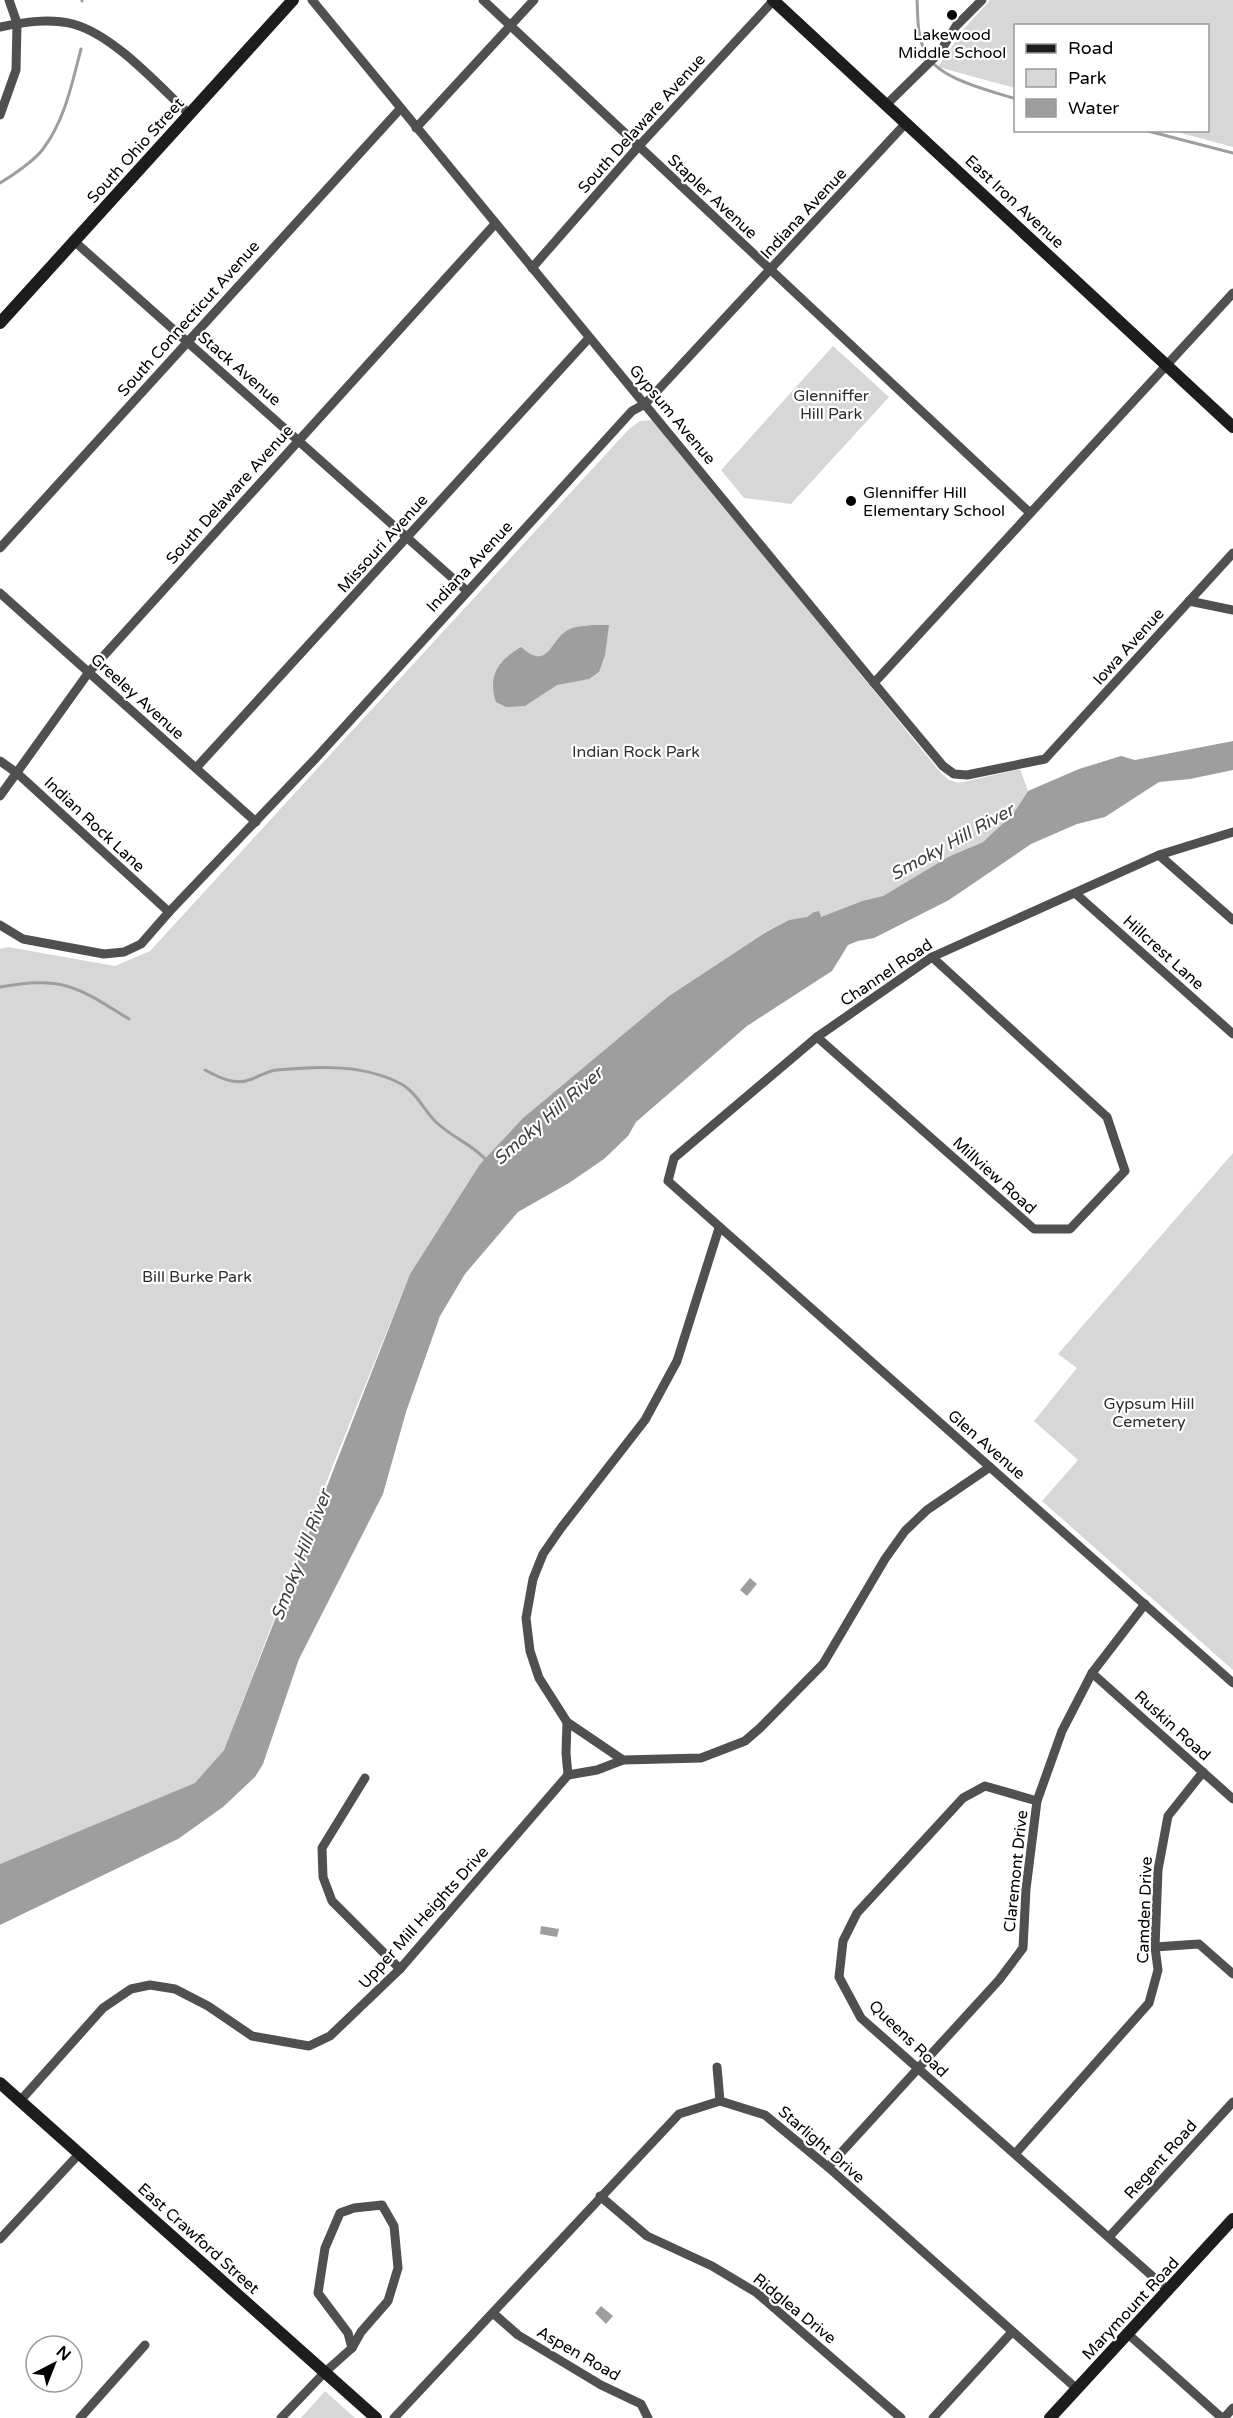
<svg xmlns="http://www.w3.org/2000/svg" width="1233" height="2418" font-family="'Varela Round',sans-serif">
<rect width="100%" height="100%" fill="#fff"/>
<g fill="#d7d7d7">
<polygon points="990,0 1233,0 1233,147 1173,131 1208,130 1208,26 1016,26 1015,88 938,67 963,30"/>
<polygon points="833,346 889,397 791,504 744,498 721,470"/>
<polygon points="653,420 941,773 949,780 959,783 1020,769 1028,791 1013,814 983,842 948,857 883,896 862,901 821,917 789,920 765,932 669,996 523,1118 480,1164 410,1274 335,1460 224,1750 196,1783 0,1864 0,949 8,947 115,966 150,951 629,429 640,421"/>
<polygon points="1233,1153 1233,1670 1042,1501 1078,1460 1034,1421 1077,1368 1058,1354"/>
<polygon points="325,2391 355,2418 301,2418"/>
</g>
<g fill="#9e9e9e">
<path d="M594,625H609L605,655L599,672L589,679L557,685L525,706L506,707L496,702C487,675 499,660 521,647C550,673 550,637 570,629C577,626 586,626 594,625Z"/>
<polygon points="1233,741 1233,770 1190,779 1159,782 1105,817 1077,824 1031,844 949,900 874,938 858,941 848,945 832,971 747,1026 636,1122 628,1136 604,1159 569,1183 518,1212 465,1274 440,1316 406,1412 383,1494 299,1659 263,1764 255,1777 223,1807 178,1839 0,1925 0,1864 195,1783 224,1750 410,1274 480,1164 523,1118 669,996 766,932 789,920 807,917 814,912 819,911 821,917 862,901 883,896 948,857 983,842 1013,814 1028,791 1079,769 1121,756 1135,760"/>
<polygon points="750,1578 757,1584 747,1596 740,1590"/>
<polygon points="541,1926 559,1929 557,1937 540,1934"/>
<polygon points="601,2306 613,2316 606,2324 595,2313"/>
</g>
<g fill="none" stroke-linecap="round" stroke-linejoin="round">
<g stroke="#9e9e9e" stroke-width="3">
<polyline points="82,0 82,1"/>
<path d="M917,0C918,17 917,34 924,50C935,79 989,90 1016,99"/>
<polyline points="1144,130 1233,153"/>
<path d="M0,183C12,176 35,160 43,149C65,120 72,83 81,49"/>
<path d="M0,987C63,976 76,986 129,1019"/>
<path d="M205,1070C220,1078 235,1086 252,1079C262,1075 267,1071 277,1070C318,1066 366,1064 403,1085C418,1094 424,1111 436,1122C451,1137 474,1145 487,1161"/>
</g>
<g stroke="#505050" stroke-width="9">
<polyline points="312,0 874,683 943,766 954,774 967,775 1045,759 1233,553"/>
<polyline points="483,0 1029,512"/>
<path d="M0,27C24,22 49,18 73,24C114,35 159,86 189,114"/>
<polyline points="886,105 940,52 956,26 982,0"/>
<polyline points="0,115 16,70 17,23 9,0"/>
<polyline points="416,128 534,0"/>
<polyline points="74,241 467,591"/>
<polyline points="532,268 638,147 774,0"/>
<polyline points="0,548 400,109"/>
<polyline points="0,593 256,822"/>
<polyline points="1189,601 1233,610"/>
<polyline points="874,683 1233,293"/>
<polyline points="0,761 17,773 169,912"/>
<polyline points="196,768 589,338"/>
<polyline points="0,796 89,672 495,224"/>
<polyline points="1233,832 1159,855 932,957 817,1037 674,1158 668,1181 1233,1683"/>
<polyline points="1159,855 1233,920"/>
<polyline points="1075,893 1233,1034"/>
<polyline points="0,925 23,939 104,954 124,952 141,944 169,912 316,758 632,411 645,404 906,123"/>
<polyline points="817,1037 1034,1229 1070,1229 1125,1171 1107,1117 932,957"/>
<polyline points="719,1228 677,1361 645,1420 561,1528 543,1554 533,1579 526,1618 530,1651 539,1678 567,1722 623,1760 701,1758 745,1741 760,1728 823,1664 885,1559 905,1531 927,1510 990,1467"/>
<polyline points="1092,1673 1233,1799"/>
<polyline points="567,1722 566,1753 568,1775 597,1770 623,1760"/>
<polyline points="365,1778 322,1848 323,1877 332,1901 400,1969"/>
<polyline points="1037,1801 985,1786 963,1798 857,1913 843,1941 839,1977 861,2018 1168,2290"/>
<polyline points="1155,1947 1199,1944 1233,1974"/>
<polyline points="717,2067 720,2101"/>
<polyline points="20,2101 103,2008 131,1989 150,1985 175,1989 208,2006 252,2036 309,2046 330,2036 400,1969 568,1775"/>
<polyline points="1015,2154 1149,2003 1158,1970 1155,1947 1158,1870 1168,1816 1203,1772"/>
<polyline points="828,2167 999,1980 1023,1948 1026,1889 1037,1801 1062,1731 1092,1673 1145,1604"/>
<polyline points="600,2196 647,2236 712,2266 757,2293 901,2418"/>
<polygon points="382,2205 394,2226 398,2268 388,2301 361,2332 352,2348 348,2333 318,2293 325,2248 340,2213 354,2208"/>
<polyline points="1109,2237 1233,2102"/>
<polyline points="0,2239 79,2154"/>
<polyline points="493,2313 518,2335 601,2385 641,2404 648,2418"/>
<polyline points="1128,2334 1222,2418"/>
<polyline points="80,2418 145,2345"/>
<polyline points="281,2418 325,2372 352,2348"/>
<polyline points="394,2418 679,2114 720,2101 765,2115 828,2167 1077,2389"/>
<polyline points="933,2418 1012,2332"/>
<polyline points="1224,2418 1233,2408"/>
</g>
<g stroke="#1d1d1d" stroke-width="12">
<polyline points="773,0 1233,427"/>
<polyline points="0,323 293,0"/>
<polyline points="0,2083 376,2418"/>
<polyline points="1050,2418 1233,2219"/>
</g>
</g>
<g fill="#000" stroke="#fff" stroke-width="2">
<circle cx="952" cy="15" r="6"/>
<circle cx="851" cy="501" r="6"/>
</g>
<g text-anchor="middle" stroke-width="4.5" stroke-linejoin="round" paint-order="stroke">
<g font-size="16" fill="#000" stroke="#fff">
<text x="952" y="40">Lakewood<tspan x="952" dy="18">Middle School</tspan></text>
<text x="863" y="498" text-anchor="start">Glenniffer Hill<tspan x="863" dy="18">Elementary School</tspan></text>
</g>
<g font-size="16" fill="#000" stroke="#fff">
<text transform="translate(641 123) rotate(-48)" y="6">South Delaware Avenue</text>
<text transform="translate(135 150) rotate(-48)" y="6">South Ohio Street</text>
<text transform="translate(713 196) rotate(43)" y="6">Stapler Avenue</text>
<text transform="translate(1015 201) rotate(43)" y="6">East Iron Avenue</text>
<text transform="translate(803 213) rotate(-47)" y="6">Indiana Avenue</text>
<text transform="translate(188 318) rotate(-48)" y="6">South Connecticut Avenue</text>
<text transform="translate(240 368) rotate(41)" y="6">Stack Avenue</text>
<text transform="translate(673 414) rotate(50)" y="6">Gypsum Avenue</text>
<text transform="translate(229 494) rotate(-48)" y="6">South Delaware Avenue</text>
<text transform="translate(382 543) rotate(-48)" y="6">Missouri Avenue</text>
<text transform="translate(469 566) rotate(-47)" y="6">Indiana Avenue</text>
<text transform="translate(1128 646) rotate(-48)" y="6">Iowa Avenue</text>
<text transform="translate(138 696) rotate(42)" y="6">Greeley Avenue</text>
<text transform="translate(95 824) rotate(43)" y="6">Indian Rock Lane</text>
<text transform="translate(1164 952) rotate(42)" y="6">Hillcrest Lane</text>
<text transform="translate(886 972) rotate(-34)" y="6">Channel Road</text>
<text transform="translate(995 1175) rotate(42)" y="6">Millview Road</text>
<text transform="translate(987 1444) rotate(41)" y="6">Glen Avenue</text>
<text transform="translate(1173 1725) rotate(42)" y="6">Ruskin Road</text>
<text transform="translate(1015 1871) rotate(-84)" y="6">Claremont Drive</text>
<text transform="translate(1144 1910) rotate(-88)" y="6">Camden Drive</text>
<text transform="translate(423 1917) rotate(-48)" y="6">Upper Mill Heights Drive</text>
<text transform="translate(909 2038) rotate(44)" y="6">Queens Road</text>
<text transform="translate(822 2144) rotate(41)" y="6">Starlight Drive</text>
<text transform="translate(1160 2159) rotate(-48)" y="6">Regent Road</text>
<text transform="translate(199 2238) rotate(42)" y="6">East Crawford Street</text>
<text transform="translate(795 2308) rotate(39)" y="6">Ridglea Drive</text>
<text transform="translate(1130 2308) rotate(-47)" y="6">Marymount Road</text>
<text transform="translate(579 2353) rotate(30)" y="6">Aspen Road</text>
</g>
<g font-size="16" fill="#2e2e2e" stroke="#fff">
<text x="831" y="401">Glenniffer<tspan x="831" dy="18">Hill Park</tspan></text>
<text x="636" y="757">Indian Rock Park</text>
<text x="197" y="1282">Bill Burke Park</text>
<text x="1149" y="1409">Gypsum Hill<tspan x="1149" dy="18">Cemetery</tspan></text>
</g>
<g font-size="18" font-style="italic" fill="#3f3f3f" stroke="#fff">
<text transform="translate(952 842) rotate(-29)" y="6">Smoky Hill River</text>
<text transform="translate(548 1116) rotate(-41)" y="6">Smoky Hill River</text>
<text transform="translate(301 1555) rotate(-69)" y="6">Smoky Hill River</text>
</g>
</g>
<rect x="1014" y="24" width="195" height="108" fill="#ffffff" stroke="#999999" stroke-width="1.5"/>
<rect x="1026" y="44" width="30" height="9" fill="#1d1d1d" stroke="#999999" stroke-width="1.5"/>
<text x="1068" y="54" font-size="18" fill="#000000">Road</text>
<rect x="1026" y="69" width="30" height="18" fill="#d7d7d7" stroke="#999999" stroke-width="1.5"/>
<text x="1068" y="84" font-size="18" fill="#000000">Park</text>
<rect x="1026" y="99" width="30" height="18" fill="#9e9e9e" stroke="#999999" stroke-width="1.5"/>
<text x="1068" y="114" font-size="18" fill="#000000">Water</text>
<g transform="translate(54 2364) rotate(42)"><circle r="28" fill="#ffffff" stroke="#999999" stroke-width="1.5"/>
<path d="M0-4.5L10 22L0 15L-10 22Z" fill="#000000"/>
<text y="-9" font-size="16" font-weight="bold" text-anchor="middle" fill="#000000">N</text>
</g>
</svg>
